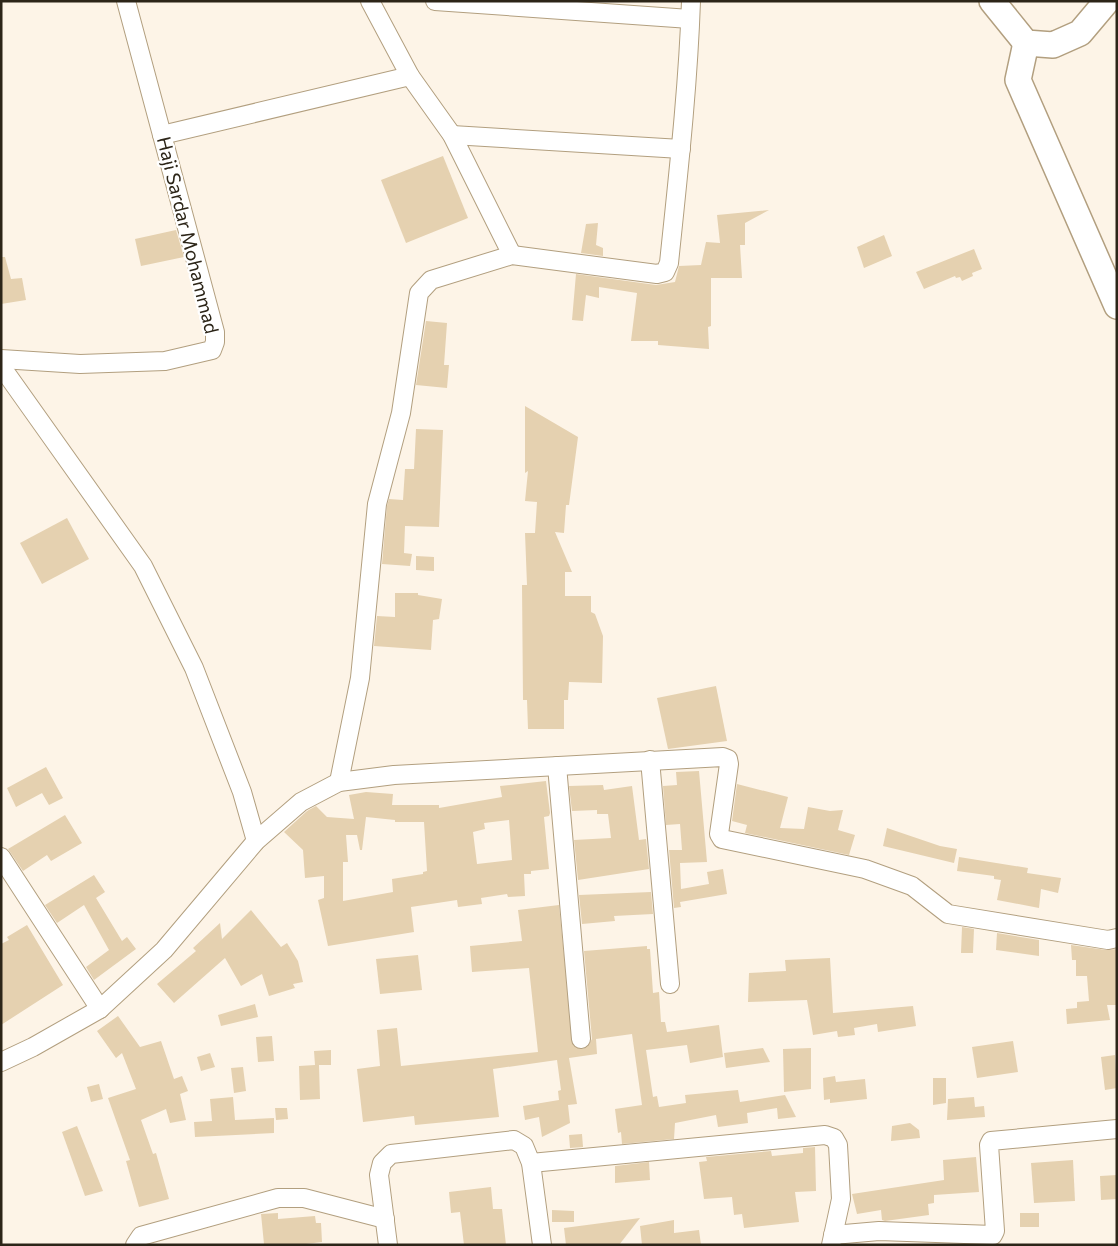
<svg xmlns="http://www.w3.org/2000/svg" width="1118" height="1246" font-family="Commissioner,sans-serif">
<rect width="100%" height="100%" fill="#fdf4e7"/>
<g fill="#e5d1b0" fill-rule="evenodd">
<polygon points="443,156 468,218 406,243 381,180"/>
<polygon points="769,210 745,223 745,245 740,245 742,278 711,278 711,326 708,327 709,349 658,345 658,341 631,341 637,293 599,287 599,298 586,295 583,321 572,320 576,274 656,285 675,282 679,266 701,265 706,242 720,243 717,215"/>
<polygon points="598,223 596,245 603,248 603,256 581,253 586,224"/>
<polygon points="176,230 184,257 141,266 135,239"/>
<polygon points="884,235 892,256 864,268 857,247"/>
<polygon points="974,249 982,269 972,273 973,276 962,281 960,277 956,278 955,276 924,289 916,272"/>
<polygon points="1,257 5,257 11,279 22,278 26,300 1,304"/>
<polygon points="426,321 447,323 444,365 449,365 447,388 416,385"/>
<polygon points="525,406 578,437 569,505 566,505 564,533 555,532 572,572 565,572 565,596 591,596 591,612 595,614 603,636 602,683 569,682 568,700 564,700 564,729 528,729 527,700 523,700 522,585 527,585 525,533 535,533 537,502 525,501 528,471 525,473"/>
<polygon points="416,429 443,430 439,527 405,526 404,553 412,554 410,566 382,564 387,506 389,499 403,500 405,469 414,469"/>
<polygon points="67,518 89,559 42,584 20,543"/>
<polygon points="416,556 434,557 434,571 416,570"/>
<polygon points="395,593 418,593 418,595 442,599 439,619 433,620 431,650 374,646 377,616 395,617"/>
<polygon points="716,686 727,741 668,749 657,698"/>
<polygon points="46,767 63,798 49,805 42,793 16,807 7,788"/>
<polygon points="699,771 707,862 680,863 681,889 709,884 707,872 723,869 727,894 680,902 681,907 674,908 669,850 682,850 680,824 666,825 663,786 677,785 676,772"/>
<path d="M546,781L550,813L549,816L544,817L549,869L531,871V874H524L525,896L508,897L507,894L481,898L482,904L458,907L457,900L411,907L414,932L328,946L318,900L324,898V876L305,878L303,850L284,832L307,811L316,806L327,817L354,819L349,795L366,792L393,794L392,805H439V808L502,797L500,786ZM366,817L395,820V822H424L427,871L423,872V874L392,879L393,892L343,901V862H348L346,835H357L360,850H362ZM509,820L512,860L477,864L473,832L485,829L484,823Z"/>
<polygon points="737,784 788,797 780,828 804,829 808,807 830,811 843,810 838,830 855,835 849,855 745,833 747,825 732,821"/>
<polygon points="603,785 604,790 632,786 639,840 646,839 649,869 578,880 574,840 611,838 608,814 597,814 597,810 572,811 569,786"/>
<polygon points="65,815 82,843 51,861 47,855 23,871 8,849"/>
<polygon points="887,828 940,846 957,849 954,863 883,846"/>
<polygon points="959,857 1028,868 1027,873 1061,878 1058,893 1041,889 1039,908 997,900 1001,880 994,879 994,876 957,871"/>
<polygon points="94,875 105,892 96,898 122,941 127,937 136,949 94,980 86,967 109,950 84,905 57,923 45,905"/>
<polygon points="651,892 653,914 614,916 615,921 582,924 579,895"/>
<polygon points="559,905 573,1045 582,1049 587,1047 592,1039 584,951 647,946 647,949 650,949 653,993 659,992 661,1022 665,1022 667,1032 719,1025 723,1057 690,1063 687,1045 646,1050 653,1097 657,1096 659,1107 686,1103 685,1095 738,1090 740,1102 785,1095 796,1117 778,1119 777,1108 747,1113 748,1123 718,1127 716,1115 675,1123 674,1139 622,1144 621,1132 618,1133 615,1109 642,1105 632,1034 596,1039 597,1054 569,1058 577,1104 568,1105 570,1123 542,1137 539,1117 525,1120 523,1106 559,1100 558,1091 561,1090 557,1060 493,1069 499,1117 415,1125 414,1116 363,1122 357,1069 380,1066 377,1030 397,1028 401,1066 538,1052 529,968 472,972 470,946 522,941 518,910"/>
<polygon points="251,910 281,947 287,943 298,961 303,982 293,984 295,988 269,996 262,974 241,986 225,958 174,1003 157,984 196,951 193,948 220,923 222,939"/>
<polygon points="27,925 63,985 1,1025 1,944 9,940 7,937"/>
<polygon points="962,927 974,929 973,953 961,953"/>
<polygon points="997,933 1039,940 1039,956 996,950"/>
<polygon points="1071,945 1106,950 1117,949 1117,1005 1107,1005 1110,1020 1067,1024 1066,1009 1077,1008 1077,1002 1089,1001 1087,976 1076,976 1076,960 1072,960"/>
<polygon points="418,955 422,990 380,994 376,959"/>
<polygon points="830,958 833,1013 913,1006 916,1026 878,1032 877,1024 854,1028 855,1035 838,1037 837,1031 813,1035 807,1000 748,1002 749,973 786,971 785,960"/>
<polygon points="255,1004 258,1017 221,1026 218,1015"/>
<polygon points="118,1016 140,1047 161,1041 174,1079 182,1076 188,1091 180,1094 186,1120 170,1123 166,1109 141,1120 153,1154 156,1153 169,1199 139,1207 126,1161 130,1160 108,1098 136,1089 122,1053 116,1058 97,1031"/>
<polygon points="272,1036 274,1061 258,1062 256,1037"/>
<polygon points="1013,1041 1018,1072 977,1078 972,1047"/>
<polygon points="763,1048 770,1062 726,1068 724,1053"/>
<polygon points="811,1048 811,1089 784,1092 783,1049"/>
<polygon points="331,1050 331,1065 319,1065 320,1099 300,1100 299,1066 315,1065 314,1051"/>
<polygon points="210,1053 215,1067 201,1071 197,1057"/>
<polygon points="1115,1055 1117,1088 1105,1090 1101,1057"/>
<polygon points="243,1067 246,1091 234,1093 231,1068"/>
<polygon points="835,1076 836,1082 865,1079 867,1099 830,1103 830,1099 824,1100 823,1078"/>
<polygon points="933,1078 946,1078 946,1103 933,1105"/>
<polygon points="99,1084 103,1099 91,1102 87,1087"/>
<polygon points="233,1097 235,1120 274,1118 274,1133 195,1137 194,1122 212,1121 210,1099"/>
<polygon points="974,1097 975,1107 984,1106 985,1117 947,1120 948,1099"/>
<polygon points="275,1108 287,1108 288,1119 276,1120"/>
<polygon points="910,1123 919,1130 920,1138 891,1141 892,1126"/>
<polygon points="77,1126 103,1191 85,1196 62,1132"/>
<polygon points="582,1134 583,1147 570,1148 569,1135"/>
<polygon points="815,1147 816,1191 795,1192 799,1222 744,1228 742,1214 734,1215 732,1197 704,1199 699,1162 707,1161 706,1157 771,1151 772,1156 803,1153 803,1148"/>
<polygon points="976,1157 979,1192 934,1195 934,1203 928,1204 929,1215 885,1221 882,1220 881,1210 857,1214 852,1194 944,1180 943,1160"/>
<polygon points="1073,1160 1075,1201 1034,1203 1031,1163"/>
<polygon points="649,1162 650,1180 615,1183 615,1166"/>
<polygon points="1117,1175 1117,1199 1101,1200 1100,1176"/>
<polygon points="491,1187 493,1209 502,1209 506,1245 464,1245 460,1212 451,1213 449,1192"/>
<polygon points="552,1210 574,1211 574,1222 552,1222"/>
<polygon points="278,1213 278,1219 315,1216 316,1223 321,1223 322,1242 298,1245 264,1244 261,1214"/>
<rect x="1020" y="1213" width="19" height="14"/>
<polygon points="640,1218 619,1245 566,1245 564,1228"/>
<polygon points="674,1220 674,1233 699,1230 701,1245 642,1245 640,1226"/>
</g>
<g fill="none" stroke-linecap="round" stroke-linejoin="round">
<g stroke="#b29f7f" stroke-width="20">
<g id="street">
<polyline points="370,1 410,76 452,135 512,255"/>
<polyline points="435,1 690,19"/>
<polyline points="162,135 410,76"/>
<polyline points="452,135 681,149"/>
<polyline points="1,359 80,364 165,361 212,350 215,342 215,332 126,1"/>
<polyline points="1,366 143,566 194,668 242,792 256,841"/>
<polyline points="650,760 670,984"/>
<polyline points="557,766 581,1039"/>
<path d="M339,782L360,678L377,504L401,413L419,293L431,280L512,255L657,274L665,272L669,263C678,176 688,89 691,1"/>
<polyline points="1,857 100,1009"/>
<polyline points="1,1062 33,1047 100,1009 164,950 256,841 301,802 339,782 394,775 723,757 728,759 729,764 719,834 722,839 865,869 912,886 948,914 1108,940 1117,938"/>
<polyline points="531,1163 825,1135 834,1138 838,1145 841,1199 831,1245"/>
<polyline points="833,1235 879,1231 993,1235 995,1231 989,1145 991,1141 1117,1129"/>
<polyline points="135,1245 141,1236 278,1198 304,1198 385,1219"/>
<polyline points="388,1245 379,1175 382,1163 391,1154 514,1140 524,1146 531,1163 542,1245"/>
</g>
</g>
<g stroke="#b29f7f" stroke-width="28">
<g id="secondary">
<polyline points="992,1 1026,43 1053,45 1080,33 1107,1"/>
<polyline points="1026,43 1018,80 1117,306"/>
</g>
</g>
<use href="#street" stroke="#fff" stroke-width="18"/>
<use href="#secondary" stroke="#fff" stroke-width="25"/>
</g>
<g text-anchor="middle" stroke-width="4.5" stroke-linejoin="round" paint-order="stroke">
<g font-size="19" fill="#2c2518" stroke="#fff">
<text transform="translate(188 235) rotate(76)" y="7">Haji Sardar Mohammad</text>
</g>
</g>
<rect width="1118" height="1246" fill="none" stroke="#2c2518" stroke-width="5"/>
</svg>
